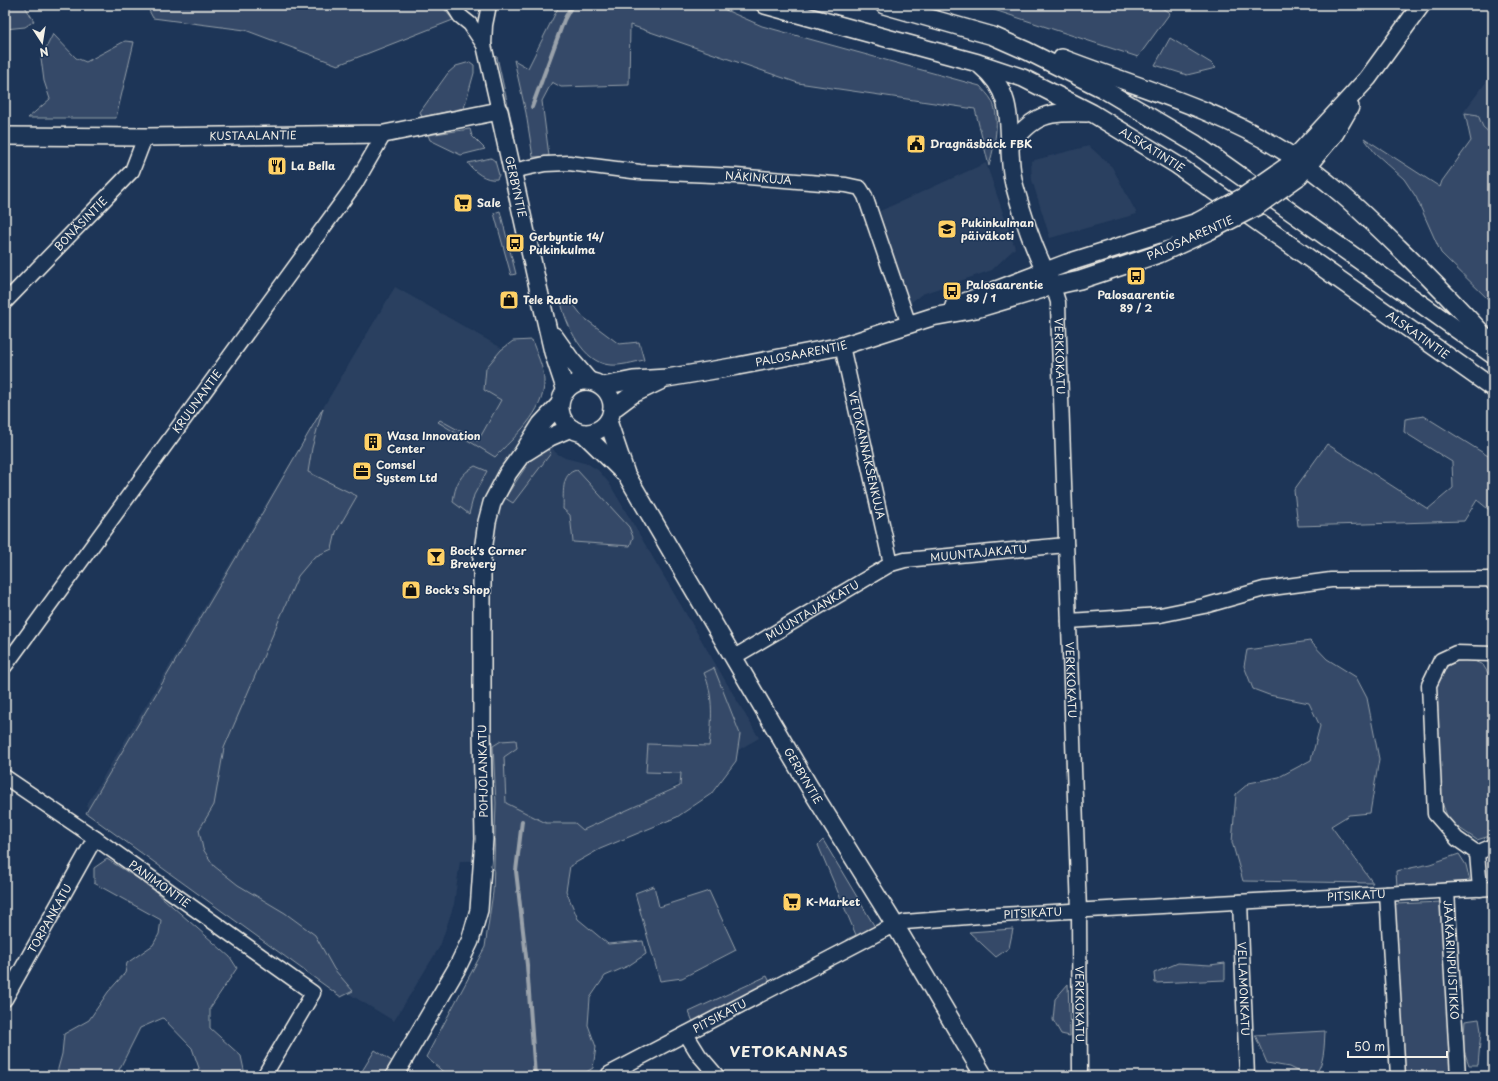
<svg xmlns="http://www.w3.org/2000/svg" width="1498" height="1081" font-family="'Playpen Sans',sans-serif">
<rect width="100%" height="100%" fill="#1d3557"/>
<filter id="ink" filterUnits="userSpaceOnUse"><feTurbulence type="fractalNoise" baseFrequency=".025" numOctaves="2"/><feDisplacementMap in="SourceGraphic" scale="8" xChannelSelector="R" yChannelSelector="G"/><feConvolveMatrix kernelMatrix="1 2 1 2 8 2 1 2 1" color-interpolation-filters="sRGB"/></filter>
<g filter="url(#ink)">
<g fill="#2a4060">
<polygon points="1493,73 1493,137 1463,113"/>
<polygon points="1089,146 1112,167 1137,214 1050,238 1032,180 1031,161"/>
<polygon points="986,163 1015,248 992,270 922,294 909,304 880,211"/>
<polygon points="395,287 538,369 543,386 542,396 530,418 556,453 565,458 588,464 598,470 609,483 759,738 546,860 460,861 454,904 440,946 394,1021 323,978 86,806"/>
</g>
<g fill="#354a67" stroke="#949ea8">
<polygon points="5,5 24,5 34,21 25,27 5,29"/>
<polygon points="146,5 441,5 453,20 338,65 245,30 153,18"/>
<path d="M549,5H714L762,26L980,86C983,90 989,95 992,101C1001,119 994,147 989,166L975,109L798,83L630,25L629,85L561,87L552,82L542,101L549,156L533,157L526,113L514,60L528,68L559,6Z"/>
<polygon points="979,5 1157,5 1170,13 1138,57"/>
<polygon points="53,34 76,58 86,62 125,41 134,42 116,118 28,118 50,99 44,81 41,58"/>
<polygon points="1170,38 1211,63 1216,68 1187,75 1155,65"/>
<polygon points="492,57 497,57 515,137 510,138"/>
<polygon points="470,62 474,65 474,73 464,108 422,117 420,112 448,73 456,66"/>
<polygon points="1465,113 1478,115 1483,127 1493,136 1493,304 1441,253 1416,197 1404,179 1375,153 1364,138 1440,187 1442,181 1471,141"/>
<polygon points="470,129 472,136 485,149 461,155 430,140 428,135"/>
<path d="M491,158L495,161L499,175L497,179C486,181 474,172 468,163Z"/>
<polygon points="500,211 516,274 511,275 494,213"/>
<path d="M570,300L583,317L619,344L639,342L644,360C634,362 621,366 610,365C583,363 566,325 561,302Z"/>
<path d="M532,340C536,353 544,367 544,381C545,412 514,437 495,457L438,422L440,420L478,441L501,400L484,390L486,368L501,350L513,341Z"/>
<polygon points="323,408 312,448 308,472 357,496 336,532 332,549 314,557 298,576 224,748 214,805 199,830 203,849 214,866 238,885 285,913 315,935 334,969 353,991 341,997 86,813 267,505"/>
<polygon points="1424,416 1493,459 1493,513 1477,500 1464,521 1298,526 1294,490 1327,444 1428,509 1453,488 1452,462 1404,432 1405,419"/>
<polygon points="545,446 551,453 513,503 505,498 531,459"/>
<path d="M475,466L487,471L474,495L469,514L453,502C455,485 460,474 475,466Z"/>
<path d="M577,470L629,527L633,537L630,546L573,542L570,515L563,509C564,495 560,473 577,470Z"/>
<polygon points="1310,641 1327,659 1356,677 1367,698 1379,759 1370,813 1349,815 1331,826 1373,883 1243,881 1232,842 1236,794 1249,783 1279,777 1311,760 1320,726 1309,703 1269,695 1253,689 1244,666 1247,650"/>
<polygon points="1472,660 1483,665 1493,681 1493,835 1477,840 1449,821 1441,800 1434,688 1444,668 1457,661"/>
<path d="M714,668L740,734L736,761L711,794L677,817L600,849L570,866L566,891L578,919L608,944L643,941L646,954L628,966L605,976L590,998L588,1025L596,1047L593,1068L580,1076H448L426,1057L485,947L493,892L496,803L493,746L501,741L516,740L517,748L504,757L506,803L546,823H575L583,830L680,786L681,773L646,772L648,744L709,746C712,723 714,695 704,673Z"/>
<polygon points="823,840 875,927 870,932 849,944 847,939 856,935 818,845"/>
<polygon points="1459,854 1466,865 1470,881 1397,887 1396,871 1430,864"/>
<polygon points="107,859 148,885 230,957 237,968 210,1008 210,1028 241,1056 244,1070 241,1076 196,1076 199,1068 192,1048 163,1018 140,1028 116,1076 56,1076 62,1054 64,1034 89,1020 108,992 125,973 127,963 153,945 159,934 161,920 94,883 94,868"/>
<polygon points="654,886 659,907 709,891 736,950 682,978 660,981 635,893"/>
<polygon points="1441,902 1451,1076 1405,1076 1395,904"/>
<polygon points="1013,929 1009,948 996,957 969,932"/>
<polygon points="1178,963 1210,965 1225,963 1225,980 1155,983 1154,973"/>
<polygon points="767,976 771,984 693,1022 689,1012"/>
<polygon points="1068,984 1070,1036 1061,1034 1053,1020 1055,999"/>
<polygon points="1479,1019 1481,1031 1478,1065 1469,1065 1463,1048 1465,1021"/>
<path d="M1325,1031C1324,1047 1325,1063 1314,1076H1307L1289,1067L1267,1063L1255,1035Z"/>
<polygon points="375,1050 414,1076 359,1076"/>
</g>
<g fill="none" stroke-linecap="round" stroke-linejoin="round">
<g stroke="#9aa2ab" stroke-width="4">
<polyline points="532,107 564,20 572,5"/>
<polyline points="522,821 516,871 527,965 535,1076"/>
</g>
<g stroke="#f4f1e8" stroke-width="17">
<g id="minor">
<polyline points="453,5 460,16 470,24 484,45 499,111"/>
<polyline points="484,45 485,25 489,5"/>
<path id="s1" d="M512,171L545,164L569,163L640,172L736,176L846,185L860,188L865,196L909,325"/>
<path id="s2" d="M1053,286L1058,302L1059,340L1079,911L1080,1076"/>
<path id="s3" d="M5,302L132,171L145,137"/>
<path id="s4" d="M842,346L891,564"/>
<polyline points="1069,621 1160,615 1204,606 1264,589 1331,580 1492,579 1493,583"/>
<path id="s5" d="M734,657L891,564L905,560L1066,545"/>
<path id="s6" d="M5,666L355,184L384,134"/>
<path id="s7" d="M5,777L95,838L313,993L264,1076"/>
<polyline points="1477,853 1457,839 1435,814 1429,685 1441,660 1456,653 1493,654"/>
<polyline points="1480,889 1477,853 1493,846"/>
<path id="s8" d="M1447,891L1458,1076"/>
<polyline points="1387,894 1398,1076"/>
<path id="s9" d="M1240,902L1247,1076"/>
<path id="s10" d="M5,999L95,838"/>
<polyline points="686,1034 699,1055 717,1076"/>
<path id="s11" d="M609,1074L882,931L905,922L980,916L1493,888"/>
</g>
</g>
<g stroke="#f4f1e8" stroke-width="20">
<g id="major">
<path id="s12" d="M765,5L978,63L1023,78L1092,113L1177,165L1493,388"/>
<polyline points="884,5 993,36 1027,51 1103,89 1194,143 1493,355"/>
<path d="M1062,58C1134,86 1217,109 1282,150C1325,176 1362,212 1398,247C1431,279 1462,311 1493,345"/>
<path d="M981,66C1022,99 1003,140 1014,184C1023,217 1034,251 1050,281"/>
<path id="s13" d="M5,136L145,137L384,134L499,111L538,287L553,352L566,391"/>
<path d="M1010,146C1034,113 1048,112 1087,113"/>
<polyline points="1287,166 1368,78 1421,5"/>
<polyline points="1299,176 1335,133 1350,107"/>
<polyline points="954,306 1067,263 1197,222"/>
<polyline points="554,336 571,360 589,381"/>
<circle cx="586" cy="407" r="26"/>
<path id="s14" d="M603,386L633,380L667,378L738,366L842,346L932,317L976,309L1053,286L1080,280L1159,254L1209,231"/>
<polyline points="613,409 633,394 660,381"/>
<path id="s15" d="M608,421L626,474L810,788L895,925L984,1076"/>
<polyline points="583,433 624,473"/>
<polyline points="526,452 550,437 571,428"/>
<polyline points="394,1076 457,968 470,941 479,910 484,839 482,728 482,558 487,522 492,503 508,473 522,454 541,424 560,404"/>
</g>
</g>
<use href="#minor" stroke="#1d3557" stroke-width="14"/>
<use href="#major" stroke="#1d3557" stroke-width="17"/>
<g stroke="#f4f1e8" stroke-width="20" stroke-linecap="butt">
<g id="major-bridge">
<polyline points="1197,222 1243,197 1286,167"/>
<polyline points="1209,231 1256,207 1298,177"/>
</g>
</g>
<use href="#major-bridge" stroke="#1d3557" stroke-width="17"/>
</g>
</g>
<defs>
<g id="civic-square" transform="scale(1)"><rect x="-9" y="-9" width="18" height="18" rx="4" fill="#ffd166" stroke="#1d3557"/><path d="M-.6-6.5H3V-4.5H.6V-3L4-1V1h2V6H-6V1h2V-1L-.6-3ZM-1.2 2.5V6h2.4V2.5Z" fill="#111"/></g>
<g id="restaurant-square" transform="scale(1)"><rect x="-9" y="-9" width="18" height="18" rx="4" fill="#ffd166" stroke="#1d3557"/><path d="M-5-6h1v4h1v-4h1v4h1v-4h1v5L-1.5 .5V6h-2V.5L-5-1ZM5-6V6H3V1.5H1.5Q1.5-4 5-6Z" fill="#111"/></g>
<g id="supermarket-square" transform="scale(1)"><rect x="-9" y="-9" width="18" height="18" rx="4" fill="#ffd166" stroke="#1d3557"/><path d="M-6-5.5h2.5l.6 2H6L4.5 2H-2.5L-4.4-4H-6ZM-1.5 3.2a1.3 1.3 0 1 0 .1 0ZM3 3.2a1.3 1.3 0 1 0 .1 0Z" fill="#111"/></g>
<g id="school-square" transform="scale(1)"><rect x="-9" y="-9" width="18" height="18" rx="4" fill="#ffd166" stroke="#1d3557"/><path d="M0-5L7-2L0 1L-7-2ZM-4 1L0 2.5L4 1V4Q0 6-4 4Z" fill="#111"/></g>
<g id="bus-square" transform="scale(1)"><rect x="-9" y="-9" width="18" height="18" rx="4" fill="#ffd166" stroke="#1d3557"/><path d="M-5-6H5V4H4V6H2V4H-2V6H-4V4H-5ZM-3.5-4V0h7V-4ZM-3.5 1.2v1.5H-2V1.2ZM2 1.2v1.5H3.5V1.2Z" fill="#111"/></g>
<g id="shop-square" transform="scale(1)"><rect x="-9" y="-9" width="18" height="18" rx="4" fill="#ffd166" stroke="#1d3557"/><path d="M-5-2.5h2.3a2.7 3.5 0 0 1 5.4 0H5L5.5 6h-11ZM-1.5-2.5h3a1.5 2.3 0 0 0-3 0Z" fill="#111"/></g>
<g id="building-square" transform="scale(1)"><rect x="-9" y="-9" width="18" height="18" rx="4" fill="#ffd166" stroke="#1d3557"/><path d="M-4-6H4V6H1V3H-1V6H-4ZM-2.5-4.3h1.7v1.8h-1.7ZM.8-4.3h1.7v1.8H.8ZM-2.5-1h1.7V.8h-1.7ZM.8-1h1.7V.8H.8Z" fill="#111"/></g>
<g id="office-square" transform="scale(1)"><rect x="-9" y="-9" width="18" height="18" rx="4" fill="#ffd166" stroke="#1d3557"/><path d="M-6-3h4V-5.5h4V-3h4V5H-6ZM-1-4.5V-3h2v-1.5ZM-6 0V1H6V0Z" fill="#111"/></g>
<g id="bar-square" transform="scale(1)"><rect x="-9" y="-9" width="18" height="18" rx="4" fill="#ffd166" stroke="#1d3557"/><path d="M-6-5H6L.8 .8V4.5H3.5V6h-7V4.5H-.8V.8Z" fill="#111"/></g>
</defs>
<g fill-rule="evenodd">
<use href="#civic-square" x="916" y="144"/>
<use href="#restaurant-square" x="277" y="166"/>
<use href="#supermarket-square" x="463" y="203"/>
<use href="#school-square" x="947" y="229"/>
<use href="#bus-square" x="515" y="243"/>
<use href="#bus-square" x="1136" y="276"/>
<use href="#bus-square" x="952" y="291"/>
<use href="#shop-square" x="509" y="300"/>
<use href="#building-square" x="373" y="442"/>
<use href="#office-square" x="362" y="471"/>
<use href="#bar-square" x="436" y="557"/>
<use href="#shop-square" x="411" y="590"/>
<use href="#supermarket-square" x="792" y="902"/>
</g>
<g text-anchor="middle" stroke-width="3" stroke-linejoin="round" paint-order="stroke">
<g font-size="11" fill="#f4f1e8" stroke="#1d3557">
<text dy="4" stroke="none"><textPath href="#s13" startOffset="248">KUSTAALANTIE</textPath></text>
<text dy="4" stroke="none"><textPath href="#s12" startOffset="416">ALSKATINTIE</textPath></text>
<text dy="4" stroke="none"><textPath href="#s1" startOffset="248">NÄKINKUJA</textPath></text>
<text dy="4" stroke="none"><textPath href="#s13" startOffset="574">GERBYNTIE</textPath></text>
<text dy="4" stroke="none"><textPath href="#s3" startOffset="109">BONÄSINTIE</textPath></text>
<text transform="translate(1190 238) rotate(-24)" y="4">PALOSAARENTIE</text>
<text dy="4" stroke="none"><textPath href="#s12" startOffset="740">ALSKATINTIE</textPath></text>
<text dy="4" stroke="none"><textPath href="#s14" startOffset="201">PALOSAARENTIE</textPath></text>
<text dy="4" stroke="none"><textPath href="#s2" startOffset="71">VERKKOKATU</textPath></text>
<text dy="4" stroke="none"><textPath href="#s6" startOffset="327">KRUUNANTIE</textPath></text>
<text dy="4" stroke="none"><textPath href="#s4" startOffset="112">VETOKANNAKSENKUJA</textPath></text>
<text dy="4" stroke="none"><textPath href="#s5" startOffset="271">MUUNTAJAKATU</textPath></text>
<text dy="4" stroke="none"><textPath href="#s5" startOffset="91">MUUNTAJANKATU</textPath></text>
<text dy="4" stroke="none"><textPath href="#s2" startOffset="395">VERKKOKATU</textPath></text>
<text transform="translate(483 771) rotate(-91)" y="4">POHJOLANKATU</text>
<text dy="4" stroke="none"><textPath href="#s15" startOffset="406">GERBYNTIE</textPath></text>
<text dy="4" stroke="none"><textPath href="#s7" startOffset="188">PANIMONTIE</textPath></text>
<text dy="4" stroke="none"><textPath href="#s11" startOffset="785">PITSIKATU</textPath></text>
<text dy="4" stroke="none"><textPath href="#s11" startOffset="461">PITSIKATU</textPath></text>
<text dy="4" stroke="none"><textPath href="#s10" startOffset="92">TORPANKATU</textPath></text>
<text dy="4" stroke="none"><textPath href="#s8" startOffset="69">JÄÄKÄRINPUISTIKKO</textPath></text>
<text dy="4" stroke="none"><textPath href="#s9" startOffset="87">VELLAMONKATU</textPath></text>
<text dy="4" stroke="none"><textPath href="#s2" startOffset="719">VERKKOKATU</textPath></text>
<text dy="4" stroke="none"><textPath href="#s11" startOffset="125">PITSIKATU</textPath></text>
</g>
<g font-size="11" font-weight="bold" fill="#f4f1e8" stroke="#1d3557" text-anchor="start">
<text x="930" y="148">Dragnäsbäck FBK</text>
<text x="291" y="170">La Bella</text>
<text x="477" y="207">Sale</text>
<text x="961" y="227">Pukinkulman<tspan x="961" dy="13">päiväkoti</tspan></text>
<text x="529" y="241">Gerbyntie 14/<tspan x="529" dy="13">Pukinkulma</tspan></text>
<text x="966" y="289">Palosaarentie<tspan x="966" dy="13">89 / 1</tspan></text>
<text x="1136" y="299" text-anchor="middle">Palosaarentie<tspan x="1136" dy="13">89 / 2</tspan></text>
<text x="523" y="304">Tele Radio</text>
<text x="387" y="440">Wasa Innovation<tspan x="387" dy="13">Center</tspan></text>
<text x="376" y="469">Comsel<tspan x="376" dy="13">System Ltd</tspan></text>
<text x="450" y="555">Bock's Corner<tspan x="450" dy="13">Brewery</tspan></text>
<text x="425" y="594">Bock's Shop</text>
<text x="806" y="906">K-Market</text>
</g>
<g font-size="15" font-weight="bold" letter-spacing="1" fill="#f4f1e8" stroke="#1d3557">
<text x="789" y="1057">VETOKANNAS</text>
</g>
</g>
<rect width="1498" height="1081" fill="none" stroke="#1d3557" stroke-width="20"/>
<rect x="10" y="10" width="1478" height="1061" fill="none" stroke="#f4f1e8" stroke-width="1.5" filter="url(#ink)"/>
<g transform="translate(42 42) rotate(168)" stroke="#1d3557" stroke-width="3" paint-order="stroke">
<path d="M0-3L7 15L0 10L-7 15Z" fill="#f4f1e8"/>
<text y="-6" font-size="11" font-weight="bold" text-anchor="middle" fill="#f4f1e8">N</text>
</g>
<path d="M1348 1051v6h99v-6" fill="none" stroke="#f4f1e8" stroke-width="2"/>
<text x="1354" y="1051" font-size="12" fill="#f4f1e8" stroke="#1d3557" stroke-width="3" paint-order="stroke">50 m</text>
</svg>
